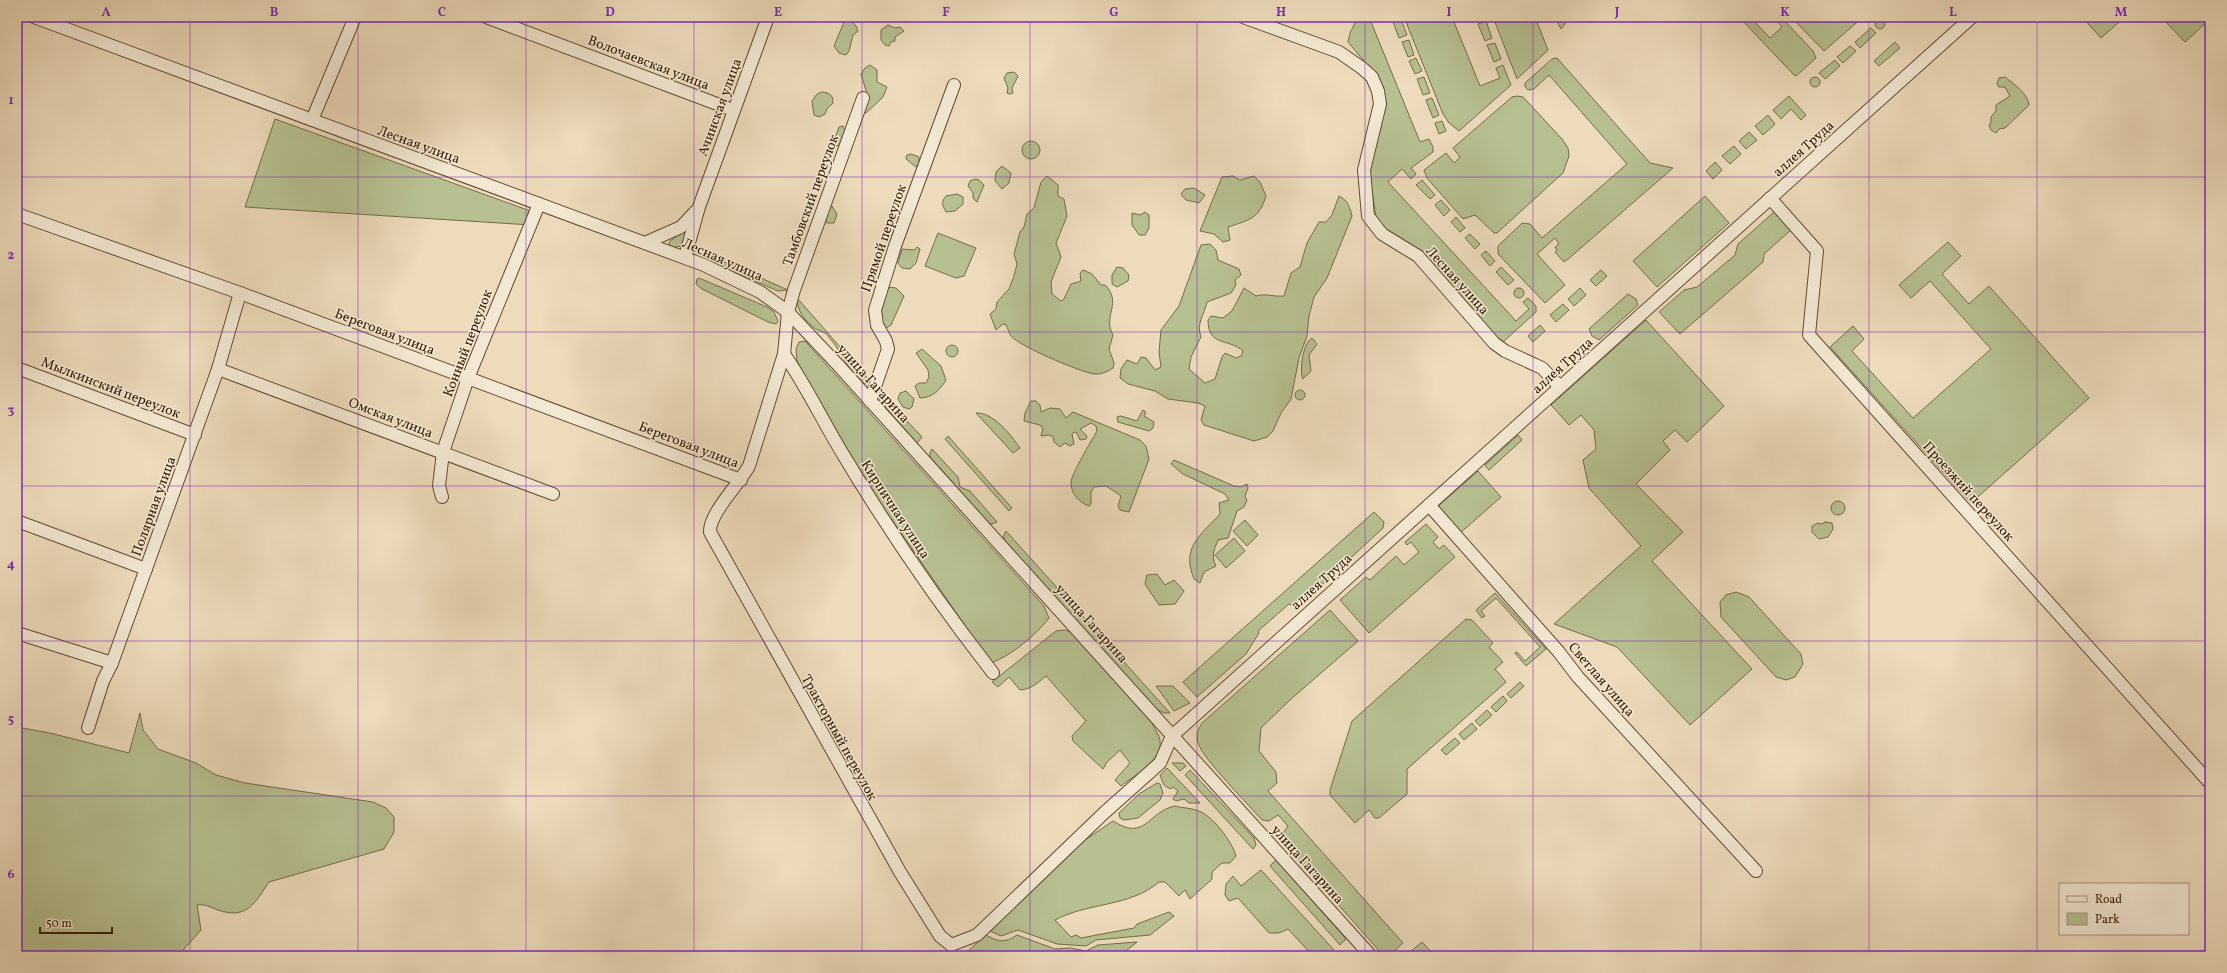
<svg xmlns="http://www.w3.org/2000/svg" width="2227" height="973" font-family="Vollkorn,serif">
<rect width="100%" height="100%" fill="#eddbbb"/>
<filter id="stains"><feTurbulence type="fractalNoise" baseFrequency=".005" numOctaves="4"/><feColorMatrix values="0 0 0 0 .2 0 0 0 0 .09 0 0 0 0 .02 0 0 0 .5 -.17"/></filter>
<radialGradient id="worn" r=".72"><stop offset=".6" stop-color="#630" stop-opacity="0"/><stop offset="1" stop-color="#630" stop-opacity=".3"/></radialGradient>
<g fill="#b7c091" stroke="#756c48">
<polygon points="1358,17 1369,17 1420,142 1429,139 1433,147 1433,152 1411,168 1416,174 1411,179 1402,169 1388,182 1516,321 1529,309 1523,302 1528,298 1536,306 1536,312 1503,342 1499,340 1387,232 1376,218 1369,170 1379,79 1348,42 1350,33"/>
<polygon points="1400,17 1407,35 1399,38 1392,19"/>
<polygon points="1404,17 1452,17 1480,86 1500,78 1496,68 1503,65 1511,85 1459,131 1449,123 1443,114"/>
<polygon points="1493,17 1535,17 1548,50 1517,79"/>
<polygon points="1555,17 1565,17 1565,24 1561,29"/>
<polygon points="1739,17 1750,17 1770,38 1782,27 1777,21 1781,17 1813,51 1816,58 1796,76 1794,75"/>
<polygon points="1791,17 1863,17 1824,51"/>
<polygon points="2082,17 2125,17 2101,38"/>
<polygon points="2161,17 2210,17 2210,19 2185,42"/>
<polygon points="849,19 856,26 858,31 853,35 849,51 846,55 839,53 834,46 844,22"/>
<circle cx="1880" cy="24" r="5"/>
<polygon points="1486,21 1492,38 1485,41 1478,24"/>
<polygon points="888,25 895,28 900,27 904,31 895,37 895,41 891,42 889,46 885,45 881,40 881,30"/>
<polygon points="1871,28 1876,33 1860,48 1855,42"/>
<polygon points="1409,40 1414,55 1408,57 1402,42"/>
<polygon points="1895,42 1900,48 1879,66 1874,61"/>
<polygon points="1495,43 1501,59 1494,62 1487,45"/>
<polygon points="1850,46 1856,51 1843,63 1837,57"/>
<polygon points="1416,58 1422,71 1415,74 1409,61"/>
<polygon points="1557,58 1650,163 1673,168 1567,260 1564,262 1555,252 1557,250 1555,247 1559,244 1555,238 1537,254 1565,285 1545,303 1498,254 1498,246 1522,223 1530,224 1542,238 1627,164 1549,75 1534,89 1528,90 1525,87 1525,83 1552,59"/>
<polygon points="1835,60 1840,66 1825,79 1819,73"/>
<polygon points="870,65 877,70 877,82 887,87 883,97 866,113 863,112 867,94 861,74 865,68"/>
<polygon points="1014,72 1018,76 1012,88 1013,93 1009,94 1007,93 1008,88 1004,78 1007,73"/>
<polygon points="1424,77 1430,93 1423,95 1417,79"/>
<path d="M2005,77C2013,83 2029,95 2029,105L2005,128L1999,129L1996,133L1991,130L1989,126L1991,122V117L1996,111V105L2010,96L2005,87H1999L1997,84L1999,78Z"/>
<circle cx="1815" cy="82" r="5"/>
<path d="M822,92C830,93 833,95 833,103L827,109L825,114L819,117L814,115L812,101L817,94Z"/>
<polygon points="1517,96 1523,97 1562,139 1568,148 1569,156 1563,173 1497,233 1494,233 1475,215 1463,219 1427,178 1424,170 1446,153 1454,163 1460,157 1453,148 1512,97"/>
<polygon points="1789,96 1806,115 1801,120 1791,109 1781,119 1773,110"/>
<polygon points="1432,98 1439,115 1433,118 1426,100"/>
<polygon points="1768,115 1775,124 1763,135 1755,126"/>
<polygon points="275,119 536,213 531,225 245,207"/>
<polygon points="1442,121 1446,131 1439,134 1435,123"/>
<polygon points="843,126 845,130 842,143 838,146 833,144 839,127"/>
<polygon points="1749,132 1757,140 1746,149 1739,141"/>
<circle cx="1031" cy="150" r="9"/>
<polygon points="1734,146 1741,154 1730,164 1722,156"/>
<polygon points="911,154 919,157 919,162 916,167 906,159 907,155"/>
<polygon points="1715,162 1722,170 1713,179 1706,171"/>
<polygon points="1002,166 1011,173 1009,183 1002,189 995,181 996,172"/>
<path d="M1047,176L1058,185V196L1064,199L1067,216L1056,243L1061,257L1051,282L1052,294L1061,301L1064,299L1071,284L1081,281L1080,273L1083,270L1092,274L1101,285H1105C1123,303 1102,316 1113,335L1109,349L1114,363L1113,368C1107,372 1098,376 1090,373C1074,369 1021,347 1011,336C1009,334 1008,328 1006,325L1003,324L996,330L990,314L996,309L997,302L1009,289L1014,276L1017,264L1014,254L1020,232L1024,227L1027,214L1034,208L1041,182Z"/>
<path d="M1233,176L1240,180L1254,176L1260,182L1266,196C1259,219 1249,220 1228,227L1230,240L1223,242L1214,234L1200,231L1222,177Z"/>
<polygon points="975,179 979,180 984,185 977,202 973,198 973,193 968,186 970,181"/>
<polygon points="1422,180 1435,195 1430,199 1416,185"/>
<polygon points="1194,188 1205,195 1199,203 1186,200 1181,194 1185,189"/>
<path d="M957,194L963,197V204L955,211L946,212C942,205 941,202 946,196Z"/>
<path d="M1339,196C1348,200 1350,208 1352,216L1327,278L1314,297L1309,316L1307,336L1299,358L1291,399L1281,413L1273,431L1267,437L1254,441L1204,425L1201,420L1205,406L1198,403L1168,399L1155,391L1128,384L1120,378L1121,369L1127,360L1137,364L1141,357L1146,358L1155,370L1161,367L1159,352L1161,330L1179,306L1201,245L1210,244L1216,250L1218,260L1239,269L1241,275L1235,280L1236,285L1231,293L1207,302C1204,316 1196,323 1201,337L1191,357L1189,369L1205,383L1215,379L1222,357L1225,353L1236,358L1241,356L1243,351C1229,338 1208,347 1208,320L1211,316L1223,318L1232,311L1244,288L1256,296C1266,293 1274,297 1284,296L1291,273L1300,267L1307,243L1319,222H1326L1332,215Z"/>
<polygon points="1705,196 1729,223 1657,287 1633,261"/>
<polygon points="1441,200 1450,210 1444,216 1435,205"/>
<path d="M832,206L837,214L834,223H827C823,215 825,211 832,206Z"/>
<polygon points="1145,212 1149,215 1149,228 1145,235 1139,235 1132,225 1132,213 1140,215"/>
<polygon points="1774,212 1791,230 1764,254 1763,262 1680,334 1659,312 1684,290 1697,287 1735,255 1738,244"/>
<polygon points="1456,217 1465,228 1460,232 1451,222"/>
<polygon points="682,232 686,233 682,246 670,248 669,242"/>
<polygon points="938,233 976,248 964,276 956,278 925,266"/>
<polygon points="1470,234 1480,244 1475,249 1465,238"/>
<polygon points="1948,242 1961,256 1942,274 1969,304 1989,286 2089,398 1971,503 1830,347 1853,326 1864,339 1852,351 1913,418 1991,349 1930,281 1911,298 1899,285"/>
<polygon points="917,247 920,249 916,263 910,269 902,268 898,263 902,249 914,250"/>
<polygon points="1486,251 1495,261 1490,266 1481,255"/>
<polygon points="713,257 788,290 778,291 711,262"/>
<polygon points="1117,267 1123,268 1129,275 1128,281 1117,287 1112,284 1112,275"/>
<polygon points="1501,267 1514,280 1508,285 1496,272"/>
<polygon points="1601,270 1607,276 1596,286 1590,280"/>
<polygon points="699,278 767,307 774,312 778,321 776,324 768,322 702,289 696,284 697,279"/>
<polygon points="888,287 896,288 904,296 891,325 885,329 881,325 881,303"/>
<polygon points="1580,288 1586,295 1574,306 1568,299"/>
<circle cx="1519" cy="293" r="5"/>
<polygon points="1628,294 1636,299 1638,305 1599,340 1592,336 1589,329"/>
<path d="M798,299L870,381L867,384C856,384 840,351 833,342C830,339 828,335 825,333C822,331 819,331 816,329C808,324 795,310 798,299Z"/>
<polygon points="1563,304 1569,310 1556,322 1550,315"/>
<polygon points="1646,320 1724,406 1687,442 1675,430 1663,441 1670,450 1636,484 1683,532 1652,561 1752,669 1690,725 1617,647 1554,624 1641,546 1589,488 1583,460 1596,449 1594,430 1581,415 1569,425 1551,405"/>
<polygon points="1540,325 1545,331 1533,342 1528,336"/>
<path d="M1312,338L1317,344L1309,355L1311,371L1303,379C1299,370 1303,343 1312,338Z"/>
<path d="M805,341L1044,606L1049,618C1035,636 1012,655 991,663L861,475L833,430L797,361L796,349L799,342Z"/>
<circle cx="952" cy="351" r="6"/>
<path d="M922,349L941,366L946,380C940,390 932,398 920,398L915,386L919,383H926L929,377L928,370L916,353Z"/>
<polygon points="878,390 922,437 917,443 880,401"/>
<circle cx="1300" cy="395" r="5"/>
<polygon points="906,391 914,399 912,407 909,409 903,407 898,399 900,393"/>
<path d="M1031,401H1036L1040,405L1041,412L1050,408L1060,409L1066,418L1073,412L1140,440L1146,446L1149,459L1129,512L1120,510L1118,506L1121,496L1106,486L1094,487L1091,492V504L1089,506C1080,503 1071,494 1071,483C1070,476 1092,440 1097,431L1096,426L1091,423L1080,429L1087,436L1086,439L1080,440L1077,433L1074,432L1072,434L1074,444L1070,446L1065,443L1060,447L1054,442L1053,437L1049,435L1041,436L1043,429L1040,425L1024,421L1025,413Z"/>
<polygon points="1143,410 1146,412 1144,416 1154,422 1153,428 1149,431 1118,422 1117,417 1121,416 1137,421"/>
<path d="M976,413C993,412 1011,435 1020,448L1013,453Z"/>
<polygon points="1518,435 1522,440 1489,470 1485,465"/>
<polygon points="948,436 1012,508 1009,511 945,439"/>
<polygon points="932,449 958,477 960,487 970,491 997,522 992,524 989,523 930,457 930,453"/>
<path d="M1174,460L1234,486L1241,487L1247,484L1248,488L1245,496L1247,500L1244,507L1237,511L1228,538L1218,540C1214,550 1211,556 1216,566L1204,572L1200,583L1194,579C1181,547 1200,536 1220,514L1219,503L1229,500L1225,494L1183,474L1171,464Z"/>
<polygon points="1478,471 1501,497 1458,535 1435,509"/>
<circle cx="1838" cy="508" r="7"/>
<polygon points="1374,512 1384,522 1383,528 1313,593 1291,605 1289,604 1258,631 1259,633 1246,654 1197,697 1183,682"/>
<polygon points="1245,520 1258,535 1247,546 1233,531"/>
<polygon points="1825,522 1832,523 1833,529 1828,537 1819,539 1812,532 1812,526 1818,523 1822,524"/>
<polygon points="1426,524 1438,537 1433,542 1439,549 1444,545 1455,557 1369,633 1340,600 1366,577 1370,580 1396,556 1404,565 1419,552 1411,542 1407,545 1405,542"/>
<polygon points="1006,531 1170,713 1164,713 1154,708 1006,542 1003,537"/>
<polygon points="1234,538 1245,551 1226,568 1215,555"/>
<polygon points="1157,574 1165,585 1174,580 1184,591 1175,604 1159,605 1145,584 1147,575"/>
<polygon points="1736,592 1749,597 1801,654 1803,664 1795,677 1786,680 1776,677 1721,617 1720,602 1726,595"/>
<polygon points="1495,593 1546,649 1526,666 1515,653 1517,652 1525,661 1540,647 1496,598 1481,611 1485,616 1482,618 1476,610"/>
<path d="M1330,610L1358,641L1291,699L1261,728L1259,751L1276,772L1277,783L1268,791L1403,943L1389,956L1381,953L1282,841L1281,836L1288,826L1278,815L1269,821L1262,820C1249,805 1203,759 1198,743C1196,736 1198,729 1202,723Z"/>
<polygon points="1466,619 1472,620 1493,643 1489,647 1503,662 1495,669 1506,682 1407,769 1407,794 1379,818 1375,818 1369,810 1355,823 1330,795 1330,790 1352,721"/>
<path d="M1065,630L1073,633L1152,723C1154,728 1159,734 1160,740C1163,760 1135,775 1121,786L1115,780L1130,763L1120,750L1107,762L1103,769L1073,741L1072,736L1086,721L1046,676C1037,683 1032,689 1020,690L1009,677L998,687L992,682L1056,631Z"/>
<polygon points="1520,682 1524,686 1511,698 1507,694"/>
<polygon points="1173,686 1190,703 1174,711 1156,686"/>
<polygon points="1503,696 1507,701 1496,712 1491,707"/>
<polygon points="1487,710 1492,715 1480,726 1475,721"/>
<path d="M140,713L143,730L158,749L196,763L216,775L245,783L373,802L386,808L394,817V832L384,849L269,882C255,903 247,920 218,910C210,907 206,904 197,905L201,930L178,956H17V727L50,733L129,753Z"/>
<polygon points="1472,723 1477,729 1464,740 1459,734"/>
<polygon points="1455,738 1460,743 1446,755 1441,750"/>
<polygon points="1172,763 1183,763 1186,766 1180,771"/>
<polygon points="1167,768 1200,803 1189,803 1184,799 1176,801 1173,799 1178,791 1173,787 1170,789 1164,785 1160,775"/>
<polygon points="1190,770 1254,838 1256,845 1253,849 1185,775"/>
<polygon points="1157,783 1160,784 1163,793 1160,800 1138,818 1124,820 1120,818 1119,813 1139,794"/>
<path d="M1175,806C1182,808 1192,808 1199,811C1214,817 1232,842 1236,856L1230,863H1222L1212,872V879L1190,899L1185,890L1179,896L1165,882H1159C1130,907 1089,902 1055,920L1071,937L1076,935L1081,938L1134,928L1137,924L1169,912L1174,916L1150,935L1096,940L1086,946L1057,944L1018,930L1001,936L990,931L1085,840L1113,821C1146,842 1147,812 1175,806Z"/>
<polygon points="1276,860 1346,939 1340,945 1270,866"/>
<polygon points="1261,870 1334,950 1328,956 1313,956 1288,929 1279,933 1269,933 1238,898 1229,901 1225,895 1226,884 1233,876 1241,886"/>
<path d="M986,935C998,942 1005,943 1017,935L1055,949L1070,948L1086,951L1098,945L1137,942L1127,950L1124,956H967L969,950Z"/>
<polygon points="1422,942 1435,956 1412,956 1409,953"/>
</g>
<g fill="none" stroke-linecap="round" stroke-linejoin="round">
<g stroke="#624a2f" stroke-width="14">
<g id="minor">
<polyline points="34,17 704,265 760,292 788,312 838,365 1371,956"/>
<polyline points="486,17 733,110"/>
<polyline points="1243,17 1339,52 1362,68 1372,77 1378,91 1380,104 1364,170 1368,216 1382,234 1418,256 1494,343 1505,351 1542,368 1560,387"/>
<path d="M863,98L794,290L788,312L784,354L749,466C739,484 709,514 710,532L900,872L940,936L951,945L977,935L1104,813L1160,763L1172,736L1972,17"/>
<polyline points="312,120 355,17"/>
<polyline points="1770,198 1817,251 1809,335 2210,783"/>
<polyline points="17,214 240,293 741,480"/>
<polyline points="645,243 681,227 695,212"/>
<polyline points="685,257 699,207 768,17"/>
<path d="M784,354C807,387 823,422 844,456C889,531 939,604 993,673"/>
<polyline points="17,368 195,435"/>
<polyline points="218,369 553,494"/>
<polyline points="870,401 888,349 886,341 877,325 875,310 895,246 954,85"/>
<polyline points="442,497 439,486 443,452 468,378 539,204"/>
<polyline points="1429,505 1558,651 1578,677 1756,871"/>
<polyline points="17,521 146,569"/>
<polyline points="17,633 112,663"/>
<polyline points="88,728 103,681 112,663 218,369 240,293"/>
</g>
</g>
<use href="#minor" stroke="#f3e8d3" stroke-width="12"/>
</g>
<path fill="none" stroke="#7b2cbf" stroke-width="1" stroke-opacity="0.55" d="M190,17V956M358,17V956M526,17V956M694,17V956M862,17V956M1030,17V956M1197,17V956M1365,17V956M1533,17V956M1701,17V956M1869,17V956M2037,17V956M17,177H2210M17,332H2210M17,486H2210M17,641H2210M17,796H2210"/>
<g text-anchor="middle" stroke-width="3" stroke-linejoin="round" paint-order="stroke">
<g font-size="14" fill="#331900" stroke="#f3e8d3">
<text transform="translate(649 62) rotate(21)" y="5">Волочаевская улица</text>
<text transform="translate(719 107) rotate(-70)" y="5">Ачинская улица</text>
<text transform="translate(419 144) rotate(20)" y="5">Лесная улица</text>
<text transform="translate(1803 148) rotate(-42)" y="5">аллея Труда</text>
<text transform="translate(810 200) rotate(-70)" y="5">Тамбовский переулок</text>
<text transform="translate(883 238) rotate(-71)" y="5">Прямой переулок</text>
<text transform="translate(723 259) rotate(24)" y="5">Лесная улица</text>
<text transform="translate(1458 280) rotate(48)" y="5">Лесная улица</text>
<text transform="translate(385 331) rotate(21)" y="5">Береговая улица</text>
<text transform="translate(467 343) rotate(-69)" y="5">Конный переулок</text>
<text transform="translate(1562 365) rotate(-42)" y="5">аллея Труда</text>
<text transform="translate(874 383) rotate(48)" y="5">улица Гагарина</text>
<text transform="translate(111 387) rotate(21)" y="5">Мылкинский переулок</text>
<text transform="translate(391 417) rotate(21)" y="5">Омская улица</text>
<text transform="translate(689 444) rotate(21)" y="5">Береговая улица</text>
<text transform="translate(1969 491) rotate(48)" y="5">Проезжий переулок</text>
<text transform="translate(153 506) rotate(-70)" y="5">Полярная улица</text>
<text transform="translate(896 509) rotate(57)" y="5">Кирпичная улица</text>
<text transform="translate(1321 581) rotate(-42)" y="5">аллея Труда</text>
<text transform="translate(1092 623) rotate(48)" y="5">улица Гагарина</text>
<text transform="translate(1602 679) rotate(49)" y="5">Светлая улица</text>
<text transform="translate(840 737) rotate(61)" y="5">Тракторный переулок</text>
<text transform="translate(1308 864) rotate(48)" y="5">улица Гагарина</text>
</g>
</g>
<rect width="2227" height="973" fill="none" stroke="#eddbbb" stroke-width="44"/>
<rect x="2059" y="883" width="130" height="52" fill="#f3e8d3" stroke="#a6957f"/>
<rect x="2067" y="896" width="20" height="6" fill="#f3e8d3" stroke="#a6957f"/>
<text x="2095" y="903" font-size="12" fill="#331900">Road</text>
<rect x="2067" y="913" width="20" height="12" fill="#b7c091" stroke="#a6957f"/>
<text x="2095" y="923" font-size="12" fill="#331900">Park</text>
<path d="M40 927v6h72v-6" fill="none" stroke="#331900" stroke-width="2"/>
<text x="46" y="927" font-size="12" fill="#331900" stroke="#f3e8d3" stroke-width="3" paint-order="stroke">50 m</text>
<rect x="22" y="22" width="2183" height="929" fill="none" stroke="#7b2cbf" stroke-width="1.5"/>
<g font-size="13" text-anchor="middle" font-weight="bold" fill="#7b2cbf">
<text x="106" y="16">A</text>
<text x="274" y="16">B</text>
<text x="442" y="16">C</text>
<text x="610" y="16">D</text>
<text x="778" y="16">E</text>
<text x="946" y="16">F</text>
<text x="1114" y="16">G</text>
<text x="1281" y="16">H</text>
<text x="1449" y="16">I</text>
<text x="1617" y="16">J</text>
<text x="1785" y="16">K</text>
<text x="1953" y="16">L</text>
<text x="2121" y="16">M</text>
<text x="11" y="104">1</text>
<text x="11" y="259">2</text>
<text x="11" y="414">3</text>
<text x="11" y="568">4</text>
<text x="11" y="723">5</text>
<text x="11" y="878">6</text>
</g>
<rect width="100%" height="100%" filter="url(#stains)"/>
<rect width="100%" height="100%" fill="url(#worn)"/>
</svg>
